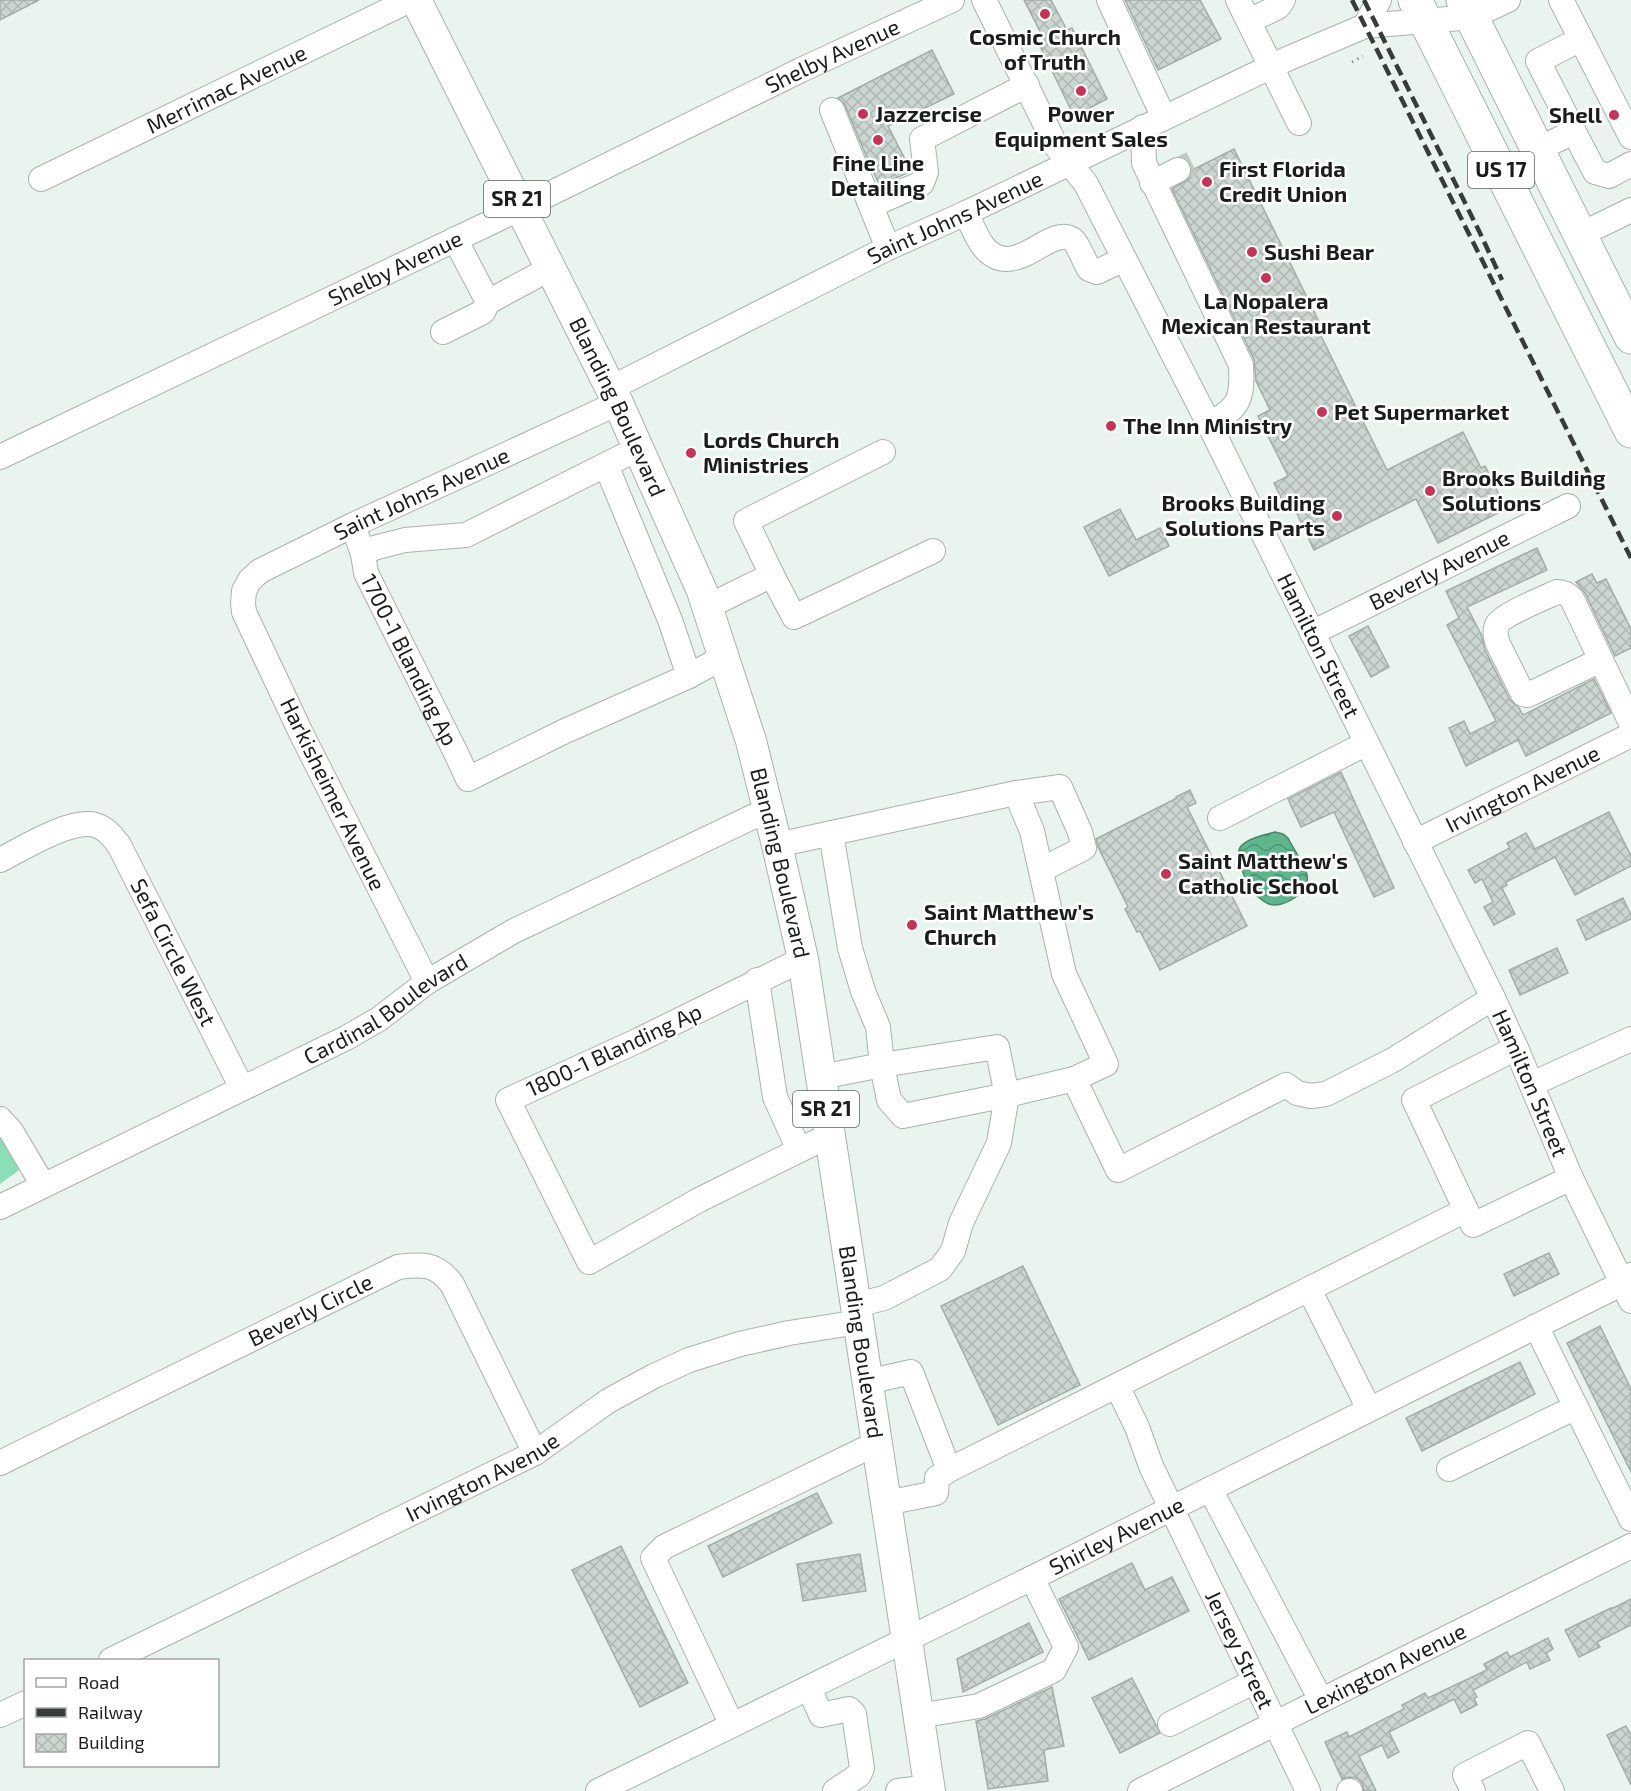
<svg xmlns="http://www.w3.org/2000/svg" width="1631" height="1791" font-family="'Exo 2',sans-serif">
<defs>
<pattern id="water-waves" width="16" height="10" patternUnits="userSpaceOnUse" patternTransform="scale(1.5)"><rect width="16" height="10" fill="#5fb58c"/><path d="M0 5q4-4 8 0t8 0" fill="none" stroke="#4e9372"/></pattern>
<pattern id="building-cross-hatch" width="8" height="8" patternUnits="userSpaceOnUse" patternTransform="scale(1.5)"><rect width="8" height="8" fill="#ccd6d1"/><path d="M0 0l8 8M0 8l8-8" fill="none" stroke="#afb7b3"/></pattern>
</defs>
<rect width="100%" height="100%" fill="#eaf4ee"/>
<polygon fill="#8bdeb5" points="0,1130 20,1162 18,1171 0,1184"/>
<path fill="url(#water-waves)" stroke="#4a876a" stroke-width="1.5" d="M1275,832L1283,834L1288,838C1293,848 1305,866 1307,875C1311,892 1283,909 1269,904C1264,902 1257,896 1254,893C1247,885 1233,855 1241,846C1249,838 1264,835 1275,832Z"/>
<g fill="url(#building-cross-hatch)" stroke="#a3ada7" stroke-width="1.5">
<polygon points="0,0 39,0 0,20"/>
<polygon points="1024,0 1051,0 1067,30 1072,28 1107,99 1074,116 1039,44 1045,41"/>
<polygon points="1125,0 1200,0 1221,39 1158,70"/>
<polygon points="932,50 954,94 888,126 911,171 880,186 870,165 845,105 838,98"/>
<polygon points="1234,149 1324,332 1320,334 1387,470 1463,432 1481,468 1485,466 1506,509 1438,543 1416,499 1314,550 1292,503 1285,506 1274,483 1288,476 1258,416 1270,410 1256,381 1254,359 1172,189 1190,178 1192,170"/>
<polygon points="1120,509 1136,540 1160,528 1169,546 1109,576 1084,527"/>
<polygon points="1537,548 1547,570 1467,607 1481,634 1485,650 1510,700 1519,708 1523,715 1594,679 1611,713 1526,756 1518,740 1466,766 1449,728 1464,721 1470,734 1496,721 1447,625 1459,618 1446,591"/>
<polygon points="1592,574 1597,583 1606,579 1631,629 1631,648 1615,656 1585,593 1576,582"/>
<polygon points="1368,626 1389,667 1371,677 1349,636"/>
<polygon points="1341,772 1394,888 1374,897 1334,812 1301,827 1288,799"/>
<polygon points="1190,790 1196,803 1187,807 1247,926 1160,970 1140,931 1137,932 1125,909 1128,907 1098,847 1096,839 1177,798 1176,797"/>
<polygon points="1609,812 1631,856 1631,866 1575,895 1555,857 1506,882 1507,885 1502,888 1515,914 1494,925 1484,907 1493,902 1482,879 1475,883 1468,870 1510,848 1507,843 1526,833 1535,849"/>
<polygon points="1623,898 1631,915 1631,919 1586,940 1577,920"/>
<polygon points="1557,948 1568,973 1520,995 1509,970"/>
<polygon points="1549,1253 1559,1274 1514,1296 1504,1274"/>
<polygon points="1023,1266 1080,1385 998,1425 941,1306"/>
<polygon points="1600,1326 1631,1389 1631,1472 1567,1343"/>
<polygon points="1520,1362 1535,1394 1422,1451 1406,1418"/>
<polygon points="817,1493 832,1523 723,1577 708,1546"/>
<polygon points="621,1546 688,1683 640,1707 572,1570"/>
<polygon points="860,1554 866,1591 803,1601 797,1564"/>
<polygon points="1132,1563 1145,1590 1172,1577 1189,1611 1089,1660 1059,1599"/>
<polygon points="1631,1599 1631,1625 1597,1642 1600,1647 1579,1657 1565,1630 1611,1608 1611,1609"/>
<polygon points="1029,1623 1043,1652 963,1692 957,1659"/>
<polygon points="1548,1638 1553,1649 1546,1653 1550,1660 1530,1669 1527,1662 1473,1690 1477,1697 1474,1698 1477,1705 1461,1713 1454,1699 1389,1732 1399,1752 1388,1758 1382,1745 1359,1756 1376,1791 1364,1791 1362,1783 1357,1778 1349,1777 1342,1779 1325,1742 1347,1732 1349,1737 1404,1709 1402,1705 1425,1693 1428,1698 1487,1670 1484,1664 1507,1652 1510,1657"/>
<polygon points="1132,1678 1160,1733 1120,1753 1092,1698"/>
<polygon points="1052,1687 1064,1746 1044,1750 1048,1781 988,1789 976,1721 985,1719"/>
<polygon points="1626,1726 1631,1735 1631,1785 1607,1735"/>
</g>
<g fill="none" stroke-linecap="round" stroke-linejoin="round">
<polyline stroke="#c0c9c4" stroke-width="24" stroke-dasharray="24 12" stroke-linecap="butt" points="1178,170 1192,163"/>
<g stroke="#a9b2ad" stroke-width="26">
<g id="minor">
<path id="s1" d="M984,0L1056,146L1086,184L1209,424L1493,998L1516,1048L1571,1178L1631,1301"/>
<polyline points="1109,0 1164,118"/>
<polyline points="1238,0 1299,123"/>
<polyline points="1249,21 1278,7 1283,0"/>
<polyline points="1365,26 1379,0"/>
<polyline points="1581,39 1631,137"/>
<polyline points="832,110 888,248"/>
<path d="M1143,127L1144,163L1241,365C1243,400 1239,408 1209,424"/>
<polyline points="1574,132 1595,172 1609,176 1631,164"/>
<polyline points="1538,149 1574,132 1538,61 1581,39 1561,0"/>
<path id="s2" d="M41,179L410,0"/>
<polyline points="1152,183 1178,170"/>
<polyline points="872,205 922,183 926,172 922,139 1027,85"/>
<path d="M966,213C971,223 976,237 983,246C1014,285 1051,222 1073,240C1080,247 1084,261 1089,269L1097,272L1124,259"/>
<polyline points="1580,235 1631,210"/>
<polyline points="455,239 488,302 551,268"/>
<polyline points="443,332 483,312 488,302"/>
<path id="s3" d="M611,388L888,248L966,213L1287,59L1365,26L1472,17L1508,0"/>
<path id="s4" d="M0,457L521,208L801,70L952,0"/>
<polyline points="606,465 670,620 689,676"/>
<path id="s5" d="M353,525L363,554L366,573L456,753L468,779L563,732L689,676L724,657"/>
<polyline points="363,554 374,548 405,540 466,535 639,448"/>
<polyline points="772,575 794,617 933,551"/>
<polyline points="707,607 772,575 746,521 883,452"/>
<path id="s6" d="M1312,633L1568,506"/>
<path d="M1601,660L1532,693L1527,695L1523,694L1498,644C1496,638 1494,632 1497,625C1502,615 1544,598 1557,592C1563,592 1567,593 1572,599L1631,723"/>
<polyline points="1016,793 1032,831 1064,974 1106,1064 1074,1079 1118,1170 1286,1085 1297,1093 1311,1096 1326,1094 1393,1060 1493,998"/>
<polyline points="1220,818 1367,743"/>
<polyline points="831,833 850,948 863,991 878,1027 882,1065 889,1100 903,1116 1007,1095 999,1143 961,1223 953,1251 940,1269 884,1298 856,1305"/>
<path id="s7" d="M1415,842L1631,735"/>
<polyline points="777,845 1016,793 1060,787 1080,832 1084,848 1041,870"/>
<path id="s8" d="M0,860C22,849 71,818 95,825C106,828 112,836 119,845L242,1088"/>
<polyline points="803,959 639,1040 508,1100 589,1262 699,1200 830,1135"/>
<polyline points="757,980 775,1097 799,1150"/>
<path id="s9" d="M427,982L302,735L244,612L243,603L244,591L250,580L260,571L353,525L618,403"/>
<polyline points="1516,1048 1414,1100 1473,1225 1571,1178"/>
<polyline points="821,1077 882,1065 997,1047 1007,1095 1074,1079"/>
<polyline points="1532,1084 1631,1039"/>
<polyline points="0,1119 11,1131 43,1185"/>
<path id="s10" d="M0,1207L346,1038L379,1019L427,982L512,932L769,809"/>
<polyline points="1536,1326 1631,1519"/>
<polyline points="867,1382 911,1372 949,1470 937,1478 936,1493 886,1503"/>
<path id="s11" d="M1117,1386L1137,1427L1151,1466L1308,1791"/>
<polyline points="1369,1409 1309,1289 1466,1210"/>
<path id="s12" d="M0,1463L398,1267C423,1264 436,1263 452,1284L535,1453"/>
<polyline points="1449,1469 1576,1407"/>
<polyline points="949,1470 1309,1289"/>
<polyline points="1210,1489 1321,1700"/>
<path id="s13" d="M111,1660L535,1453L608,1401L654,1376L689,1360L740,1344L789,1333L859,1322"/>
<polyline points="809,1688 821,1715 849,1709 854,1714 862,1768 859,1775 835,1791"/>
<polyline points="0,1715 26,1703"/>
<polyline points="918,1716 979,1706 1054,1670 1066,1647 1032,1578"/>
<polyline points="1170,1724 1255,1681"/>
<polyline points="732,1725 653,1558 664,1547 877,1443"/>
<path id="s14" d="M598,1791L1032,1578L1611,1289L1631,1275"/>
<polyline points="898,1791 930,1787"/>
<path id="s15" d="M1140,1791L1631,1546"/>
<polyline points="1349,1791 1350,1791"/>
<polyline points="1473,1791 1465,1775 1528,1743 1552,1791"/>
</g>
</g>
<g stroke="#a9b2ad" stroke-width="32">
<g id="major">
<path id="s16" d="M416,0L618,403L702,591L751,741L777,845L803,959L930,1791"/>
</g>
</g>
<g stroke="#a9b2ad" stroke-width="35">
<g id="highway">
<polyline points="1415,0 1631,431"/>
<polyline points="1463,0 1631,337"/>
</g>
</g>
<polyline stroke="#8f9692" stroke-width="3" stroke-dasharray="1.5 4.5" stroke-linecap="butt" points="1352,62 1363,56"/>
<use href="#minor" stroke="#fff" stroke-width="24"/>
<use href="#major" stroke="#fff" stroke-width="30"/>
<use href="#highway" stroke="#fff" stroke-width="33"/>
<g stroke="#373c3a" stroke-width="4.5" stroke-dasharray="12 6" stroke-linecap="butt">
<polyline points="1352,0 1631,558"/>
<polyline points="1364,0 1479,231 1502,280"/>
</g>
</g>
<g fill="#c43457" stroke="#fff" stroke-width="2">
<circle cx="1045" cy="14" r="6"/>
<circle cx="1081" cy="91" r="6"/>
<circle cx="863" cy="114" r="6"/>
<circle cx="1614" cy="115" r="6"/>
<circle cx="878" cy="140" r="6"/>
<circle cx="1207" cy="182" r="6"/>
<circle cx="1252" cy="252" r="6"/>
<circle cx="1266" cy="278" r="6"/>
<circle cx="1322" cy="412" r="6"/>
<circle cx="1111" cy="426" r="6"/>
<circle cx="691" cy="453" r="6"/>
<circle cx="1430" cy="491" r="6"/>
<circle cx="1337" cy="516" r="6"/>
<circle cx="1166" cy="874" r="6"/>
<circle cx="912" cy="925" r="6"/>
</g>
<g text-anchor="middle" stroke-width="5" stroke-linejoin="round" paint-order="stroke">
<g fill="#fff" stroke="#5e615f" stroke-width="1.5">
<rect x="1468" y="152" width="66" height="36" rx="4.5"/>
<rect x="484" y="181" width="66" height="36" rx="4.5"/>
<rect x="793" y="1091" width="66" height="36" rx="4.5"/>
</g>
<g font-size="21" font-weight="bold" fill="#191d1b">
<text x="1501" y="177">US 17</text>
<text x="517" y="206">SR 21</text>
<text x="826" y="1116">SR 21</text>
</g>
<g font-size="22" font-weight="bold" fill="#191d1b" stroke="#fff" text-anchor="start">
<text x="1045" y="45" text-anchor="middle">Cosmic Church<tspan x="1045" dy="25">of Truth</tspan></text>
<text x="875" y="122">Jazzercise</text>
<text x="1081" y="122" text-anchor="middle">Power<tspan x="1081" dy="25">Equipment Sales</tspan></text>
<text x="1602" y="123" text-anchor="end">Shell</text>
<text x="878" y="171" text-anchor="middle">Fine Line<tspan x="878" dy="25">Detailing</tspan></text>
<text x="1219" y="177">First Florida<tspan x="1219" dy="25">Credit Union</tspan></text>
<text x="1264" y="260">Sushi Bear</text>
<text x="1266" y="309" text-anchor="middle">La Nopalera<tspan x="1266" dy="25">Mexican Restaurant</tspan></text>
<text x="1334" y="420">Pet Supermarket</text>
<text x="1123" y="434">The Inn Ministry</text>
<text x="703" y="448">Lords Church<tspan x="703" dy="25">Ministries</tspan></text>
<text x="1442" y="486">Brooks Building<tspan x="1442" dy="25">Solutions</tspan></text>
<text x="1325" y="511" text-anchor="end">Brooks Building<tspan x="1325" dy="25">Solutions Parts</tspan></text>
<text x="1178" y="869">Saint Matthew's<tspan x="1178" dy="25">Catholic School</tspan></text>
<text x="924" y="920">Saint Matthew's<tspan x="924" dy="25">Church</tspan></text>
</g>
<g font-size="22" fill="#191d1b" stroke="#fff">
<text dy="8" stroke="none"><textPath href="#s4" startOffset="924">Shelby Avenue</textPath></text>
<text dy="8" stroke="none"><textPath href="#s2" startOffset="206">Merrimac Avenue</textPath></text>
<text dy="8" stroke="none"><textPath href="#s3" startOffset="384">Saint Johns Avenue</textPath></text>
<text dy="8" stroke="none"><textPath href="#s4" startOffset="438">Shelby Avenue</textPath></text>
<text dy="8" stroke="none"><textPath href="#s16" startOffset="454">Blanding Boulevard</textPath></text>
<text dy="8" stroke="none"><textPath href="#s9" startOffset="639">Saint Johns Avenue</textPath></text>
<text dy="8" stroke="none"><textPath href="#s6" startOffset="142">Beverly Avenue</textPath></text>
<text dy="8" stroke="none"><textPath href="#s1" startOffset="728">Hamilton Street</textPath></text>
<text dy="8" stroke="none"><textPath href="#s5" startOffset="147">1700-1 Blanding Ap</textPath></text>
<text dy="8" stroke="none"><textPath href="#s7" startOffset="120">Irvington Avenue</textPath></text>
<text transform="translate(333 794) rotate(64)" y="8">Harkisheimer Avenue</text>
<text dy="8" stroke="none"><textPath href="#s16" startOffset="940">Blanding Boulevard</textPath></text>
<text dy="8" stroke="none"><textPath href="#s8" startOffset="255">Sefa Circle West</textPath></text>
<text dy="8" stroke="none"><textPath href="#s10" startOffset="434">Cardinal Boulevard</textPath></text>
<text transform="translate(614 1050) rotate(-25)" y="8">1800-1 Blanding Ap</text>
<text dy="8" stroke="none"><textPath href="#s1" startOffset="1214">Hamilton Street</textPath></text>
<text dy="8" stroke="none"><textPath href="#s12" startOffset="346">Beverly Circle</textPath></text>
<text dy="8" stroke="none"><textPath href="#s16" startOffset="1426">Blanding Boulevard</textPath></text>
<text dy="8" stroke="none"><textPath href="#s13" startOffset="414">Irvington Avenue</textPath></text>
<text dy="8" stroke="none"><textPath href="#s14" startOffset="578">Shirley Avenue</textPath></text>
<text dy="8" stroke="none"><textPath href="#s11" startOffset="291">Jersey Street</textPath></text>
<text dy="8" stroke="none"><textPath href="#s15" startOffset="274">Lexington Avenue</textPath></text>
</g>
</g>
<rect x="24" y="1659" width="195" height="108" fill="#ffffff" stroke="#a3a5a4" stroke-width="1.5"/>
<rect x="36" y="1678" width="30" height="9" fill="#ffffff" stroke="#a3a5a4" stroke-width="1.5"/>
<text x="78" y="1689" font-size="18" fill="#191d1b">Road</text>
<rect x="36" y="1708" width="30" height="9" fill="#373c3a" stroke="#a3a5a4" stroke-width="1.5"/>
<text x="78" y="1719" font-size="18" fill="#191d1b">Railway</text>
<rect x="36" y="1734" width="30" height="18" fill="url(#building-cross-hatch)" stroke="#a3a5a4" stroke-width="1.5"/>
<text x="78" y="1749" font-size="18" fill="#191d1b">Building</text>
</svg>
